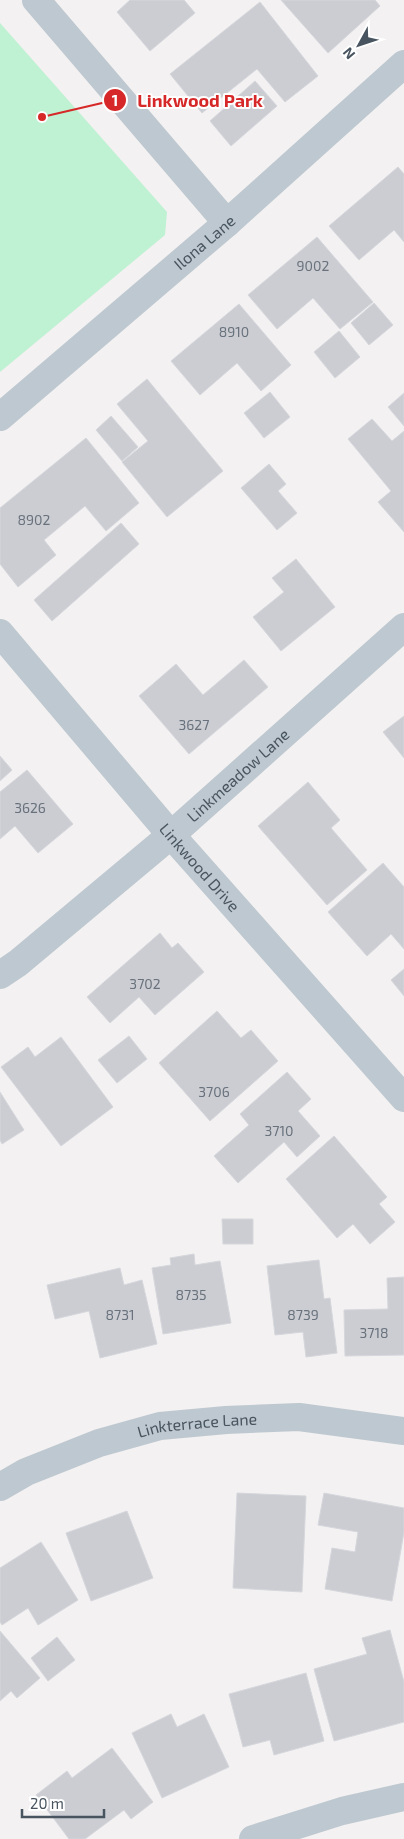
<svg xmlns="http://www.w3.org/2000/svg" width="404" height="1839" font-family="'Exo 2',sans-serif">
<rect width="100%" height="100%" fill="#f3f1f1"/>
<polygon fill="#bff1d3" points="0,23 167,212 165,235 0,372"/>
<g fill="#cbcdd3" stroke="#d5d7dc">
<polygon points="130,0 184,0 195,13 150,51 117,12"/>
<polygon points="281,0 375,0 380,6 328,53"/>
<polygon points="260,2 318,76 285,102 257,69 202,113 170,74"/>
<polygon points="255,81 277,106 231,146 210,121"/>
<polygon points="398,167 404,174 404,242 394,230 359,260 329,226"/>
<polygon points="317,237 373,302 340,329 313,298 277,329 248,295"/>
<polygon points="374,303 393,325 369,345 351,323"/>
<polygon points="239,304 291,365 261,391 237,363 200,395 171,361"/>
<polygon points="339,331 360,357 335,378 314,352"/>
<polygon points="147,379 223,471 167,517 122,462 148,441 117,404"/>
<polygon points="270,392 290,417 264,438 244,413"/>
<polygon points="404,393 404,426 388,407"/>
<polygon points="111,416 138,447 122,461 96,430"/>
<polygon points="372,419 392,441 404,431 404,532 378,502 391,491 348,439"/>
<polygon points="86,438 139,503 106,531 85,506 44,540 56,555 18,587 0,564 0,508"/>
<polygon points="269,464 286,484 278,491 297,513 277,530 241,488"/>
<polygon points="121,523 139,544 52,621 34,600"/>
<polygon points="296,559 335,607 281,651 253,617 284,592 272,578"/>
<polygon points="244,660 268,687 189,754 139,696 176,664 203,695"/>
<polygon points="404,716 404,758 383,732"/>
<polygon points="0,756 12,770 0,781"/>
<polygon points="27,770 73,824 38,853 15,826 0,839 0,792"/>
<polygon points="308,782 340,820 331,828 367,870 327,905 258,826"/>
<polygon points="383,863 404,887 404,949 391,934 367,956 328,912"/>
<polygon points="160,933 172,948 178,943 204,972 155,1015 139,997 110,1023 87,997"/>
<polygon points="404,969 404,996 391,980"/>
<polygon points="217,1011 241,1038 251,1030 278,1061 210,1121 159,1063"/>
<polygon points="129,1036 147,1059 117,1083 98,1060"/>
<polygon points="61,1037 113,1107 61,1146 1,1067 28,1047 35,1057"/>
<polygon points="287,1072 311,1099 298,1111 320,1136 297,1157 284,1142 238,1183 214,1156 249,1125 240,1114"/>
<polygon points="0,1092 24,1130 2,1144 0,1140"/>
<polygon points="334,1136 387,1197 379,1204 395,1222 370,1244 353,1224 337,1238 286,1179"/>
<polygon points="222,1219 253,1219 253,1244 223,1244"/>
<polygon points="194,1254 195,1265 220,1261 231,1323 163,1334 152,1268 171,1265 170,1258"/>
<polygon points="319,1260 324,1299 330,1298 337,1353 306,1357 303,1332 275,1335 267,1266"/>
<polygon points="120,1268 124,1285 142,1280 157,1344 100,1358 89,1311 55,1319 47,1285"/>
<polygon points="404,1277 404,1355 345,1356 344,1310 388,1309 387,1278"/>
<polygon points="237,1493 306,1496 302,1592 233,1588"/>
<polygon points="324,1493 404,1508 404,1532 392,1601 325,1589 332,1548 355,1552 358,1532 318,1525"/>
<polygon points="127,1511 153,1578 91,1601 66,1533"/>
<polygon points="41,1542 78,1600 38,1625 28,1608 2,1625 0,1622 0,1568"/>
<polygon points="390,1630 404,1682 404,1722 334,1741 314,1669 367,1654 362,1638"/>
<polygon points="0,1631 40,1678 17,1698 11,1691 0,1701"/>
<polygon points="57,1637 75,1660 48,1681 31,1658"/>
<polygon points="306,1673 324,1741 274,1755 270,1740 243,1747 229,1694"/>
<polygon points="171,1714 177,1727 204,1714 229,1767 162,1798 132,1733"/>
<polygon points="112,1748 153,1802 131,1819 124,1810 85,1839 69,1839 36,1795 67,1771 72,1778"/>
</g>
<g fill="none" stroke-linecap="round" stroke-linejoin="round">
<g stroke="#bec8d0" stroke-width="28">
<polyline points="36,0 227,223"/>
<path id="s1" d="M0,417L227,223L404,64"/>
<path id="s2" d="M0,633L171,835L404,1098"/>
<path id="s3" d="M0,975L18,963L171,835L404,627"/>
<path id="s4" d="M0,1487L26,1472L99,1443L160,1426L226,1420L299,1417L404,1431"/>
<polyline points="253,1839 342,1811 404,1797"/>
</g>
</g>
<g text-anchor="middle" stroke-width="4" stroke-linejoin="round" paint-order="stroke">
<g font-size="14" fill="#69727c">
<text x="313" y="271">9002</text>
<text x="234" y="337">8910</text>
<text x="34" y="525">8902</text>
<text x="194" y="730">3627</text>
<text x="30" y="813">3626</text>
<text x="145" y="989">3702</text>
<text x="214" y="1097">3706</text>
<text x="279" y="1136">3710</text>
<text x="191" y="1300">8735</text>
<text x="120" y="1320">8731</text>
<text x="303" y="1320">8739</text>
<text x="374" y="1338">3718</text>
</g>
<g font-size="16" fill="#48545f" stroke="#fff">
<text dy="6" stroke="none"><textPath href="#s1" startOffset="269">Ilona Lane</textPath></text>
<text dy="6" stroke="none"><textPath href="#s3" startOffset="311">Linkmeadow Lane</textPath></text>
<text dy="6" stroke="none"><textPath href="#s2" startOffset="308">Linkwood Drive</textPath></text>
<text dy="6" stroke="none"><textPath href="#s4" startOffset="209">Linkterrace Lane</textPath></text>
</g>
</g>
<path fill="none" stroke="#d62828" stroke-width="2" d="M42 117L115 100"/>
<g fill="#d62828" stroke="#fff" stroke-width="2">
<circle cx="42" cy="117" r="5"/>
<circle cx="115" cy="100" r="12"/>
</g>
<g font-size="15" text-anchor="middle" font-weight="bold" fill="#fff">
<text x="115" y="106">1</text>
</g>
<g font-size="18" text-anchor="middle" font-weight="bold" fill="#d62828" stroke="#fff" stroke-width="4" stroke-linejoin="round" paint-order="stroke">
<text x="200" y="107">Linkwood Park</text>
</g>
<g transform="translate(359 45) rotate(230)" stroke="#ffffff" stroke-width="4" paint-order="stroke">
<path d="M0-4L9 19L0 12L-9 19Z" fill="#48545f"/>
<text y="-8" font-size="14" font-weight="bold" text-anchor="middle" fill="#48545f">N</text>
</g>
<path d="M22 1809v8h82v-8" fill="none" stroke="#48545f" stroke-width="2.5"/>
<text x="30" y="1809" font-size="15" fill="#48545f" stroke="#ffffff" stroke-width="4" paint-order="stroke">20 m</text>
</svg>
